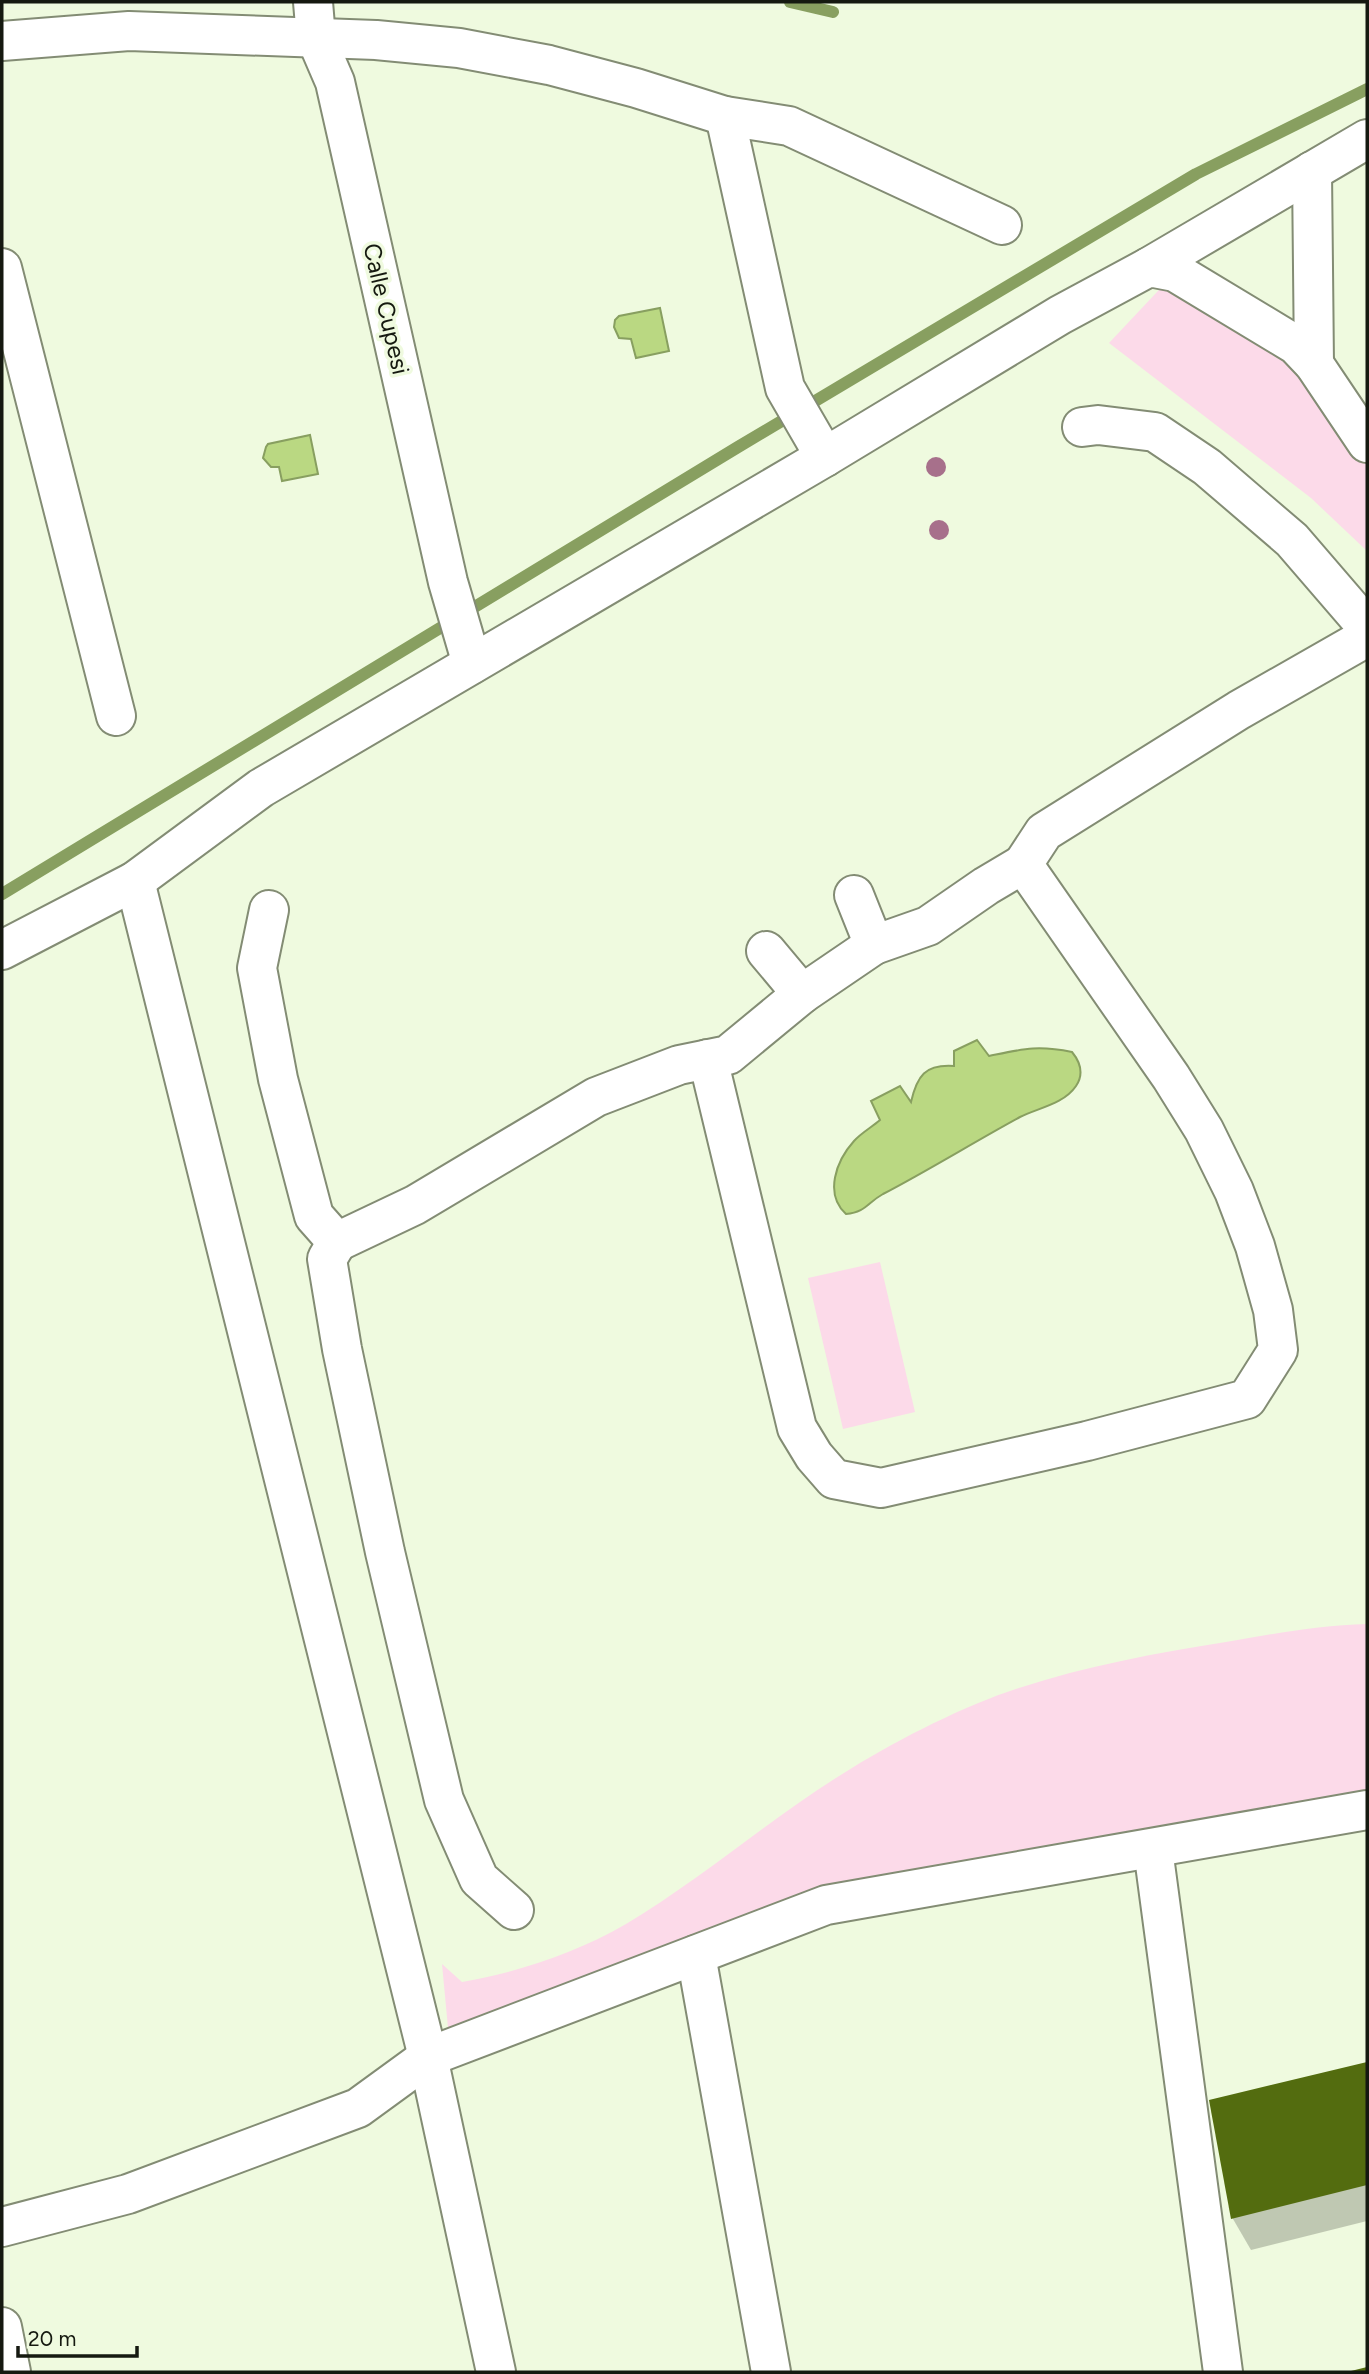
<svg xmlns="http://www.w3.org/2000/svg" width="1369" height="2374" font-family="Figtree,sans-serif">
<rect width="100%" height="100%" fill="#effadf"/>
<g fill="#fcdae9">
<polygon points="1173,275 1293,349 1367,446 1367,551 1311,498 1109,343"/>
<polygon points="880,1262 915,1412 843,1429 808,1278"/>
<path d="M1367,1624V1820L826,1905L450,2049L442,1964L462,1982C519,1972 576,1953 626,1924C705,1877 774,1815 852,1768C901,1738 966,1705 1019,1688C1086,1666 1156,1653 1226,1642C1272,1634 1320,1625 1367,1624Z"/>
</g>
<g fill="#bad882" stroke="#889f60" stroke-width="2">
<polygon points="660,308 669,351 636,358 631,339 619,338 614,327 615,320 619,316"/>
<polygon points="310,435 318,474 282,481 279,467 271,467 263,458 266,447 268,444"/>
<path d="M977,1040L989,1056C1023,1049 1037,1045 1072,1052C1081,1063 1084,1074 1076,1086C1064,1104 1038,1108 1020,1117C974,1142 929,1170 883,1194C867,1203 866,1212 846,1214C824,1194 836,1161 854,1141C861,1133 872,1127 880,1120L871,1101L900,1086L911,1102C917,1076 925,1064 954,1066V1051Z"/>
</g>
<polygon fill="#0003" points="1367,2064 1367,2221 1251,2250 1233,2219 1211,2101"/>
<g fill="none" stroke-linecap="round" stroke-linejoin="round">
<g stroke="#889f60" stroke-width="12">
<polyline points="790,2 833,12"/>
<polyline points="2,894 738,447 1196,174 1367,89"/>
</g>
</g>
<g fill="#536c0f">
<polygon points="1367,2062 1367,2185 1231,2219 1209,2100"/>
<polygon points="1367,2367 1367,2372 1351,2372 1351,2371"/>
</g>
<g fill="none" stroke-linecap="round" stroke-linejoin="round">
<g stroke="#838c74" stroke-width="42">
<g id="minor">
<polyline points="313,2 316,38 335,82 448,582 472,664"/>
<polyline points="2,41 129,31 376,40 459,48 549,65 636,88 725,116 789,126 1002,225"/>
<polyline points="725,116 785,388 825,457"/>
<polyline points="1312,171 1314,364"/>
<polyline points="1149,267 1367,139"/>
<polyline points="2,268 116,716"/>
<polyline points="1082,427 1098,425 1155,432 1207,467 1292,540 1367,627"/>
<polyline points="135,881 428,2057 496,2372"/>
<polyline points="854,895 874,945 928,926 986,886 1023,864"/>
<polyline points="269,910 257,968 278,1079 314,1216 337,1242 415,1205 596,1097 679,1065 728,1055 802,994 766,951"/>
<polyline points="2,950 135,881 261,788 825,457 1060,315 1149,267 1175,272 1296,345 1314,364 1367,443"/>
<polyline points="802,994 874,945"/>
<polyline points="708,1059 797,1428 814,1456 834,1479 881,1488 1087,1441 1247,1399 1278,1350 1273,1310 1255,1246 1234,1191 1204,1130 1171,1077 1023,864 1044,832 1239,710 1367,637"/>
<polyline points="337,1242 327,1259 342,1349 385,1552 444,1800 479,1879 514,1910"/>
<polyline points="1153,1849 1223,2372"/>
<polyline points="696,1955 771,2372"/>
<polyline points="2,2227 128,2194 358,2108 428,2057 826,1905 1367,1810"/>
<polyline points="2,2327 11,2372"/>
</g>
</g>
<use href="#minor" stroke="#fff" stroke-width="38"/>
</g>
<g fill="#a7708b">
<circle cx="936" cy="467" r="10"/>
<circle cx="939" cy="530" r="10"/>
</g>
<g text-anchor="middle" stroke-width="7" stroke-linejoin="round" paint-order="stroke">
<g font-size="24" fill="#151910" stroke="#effadf">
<text transform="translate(386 309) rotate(77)" y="8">Calle Cupesi</text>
</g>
</g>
<rect width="1369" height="2374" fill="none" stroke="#151910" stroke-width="7"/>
<path d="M18 2346v10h119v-10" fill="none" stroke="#151910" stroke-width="3.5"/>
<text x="28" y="2346" font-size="21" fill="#151910" stroke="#effadf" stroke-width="5" paint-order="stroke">20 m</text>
</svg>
